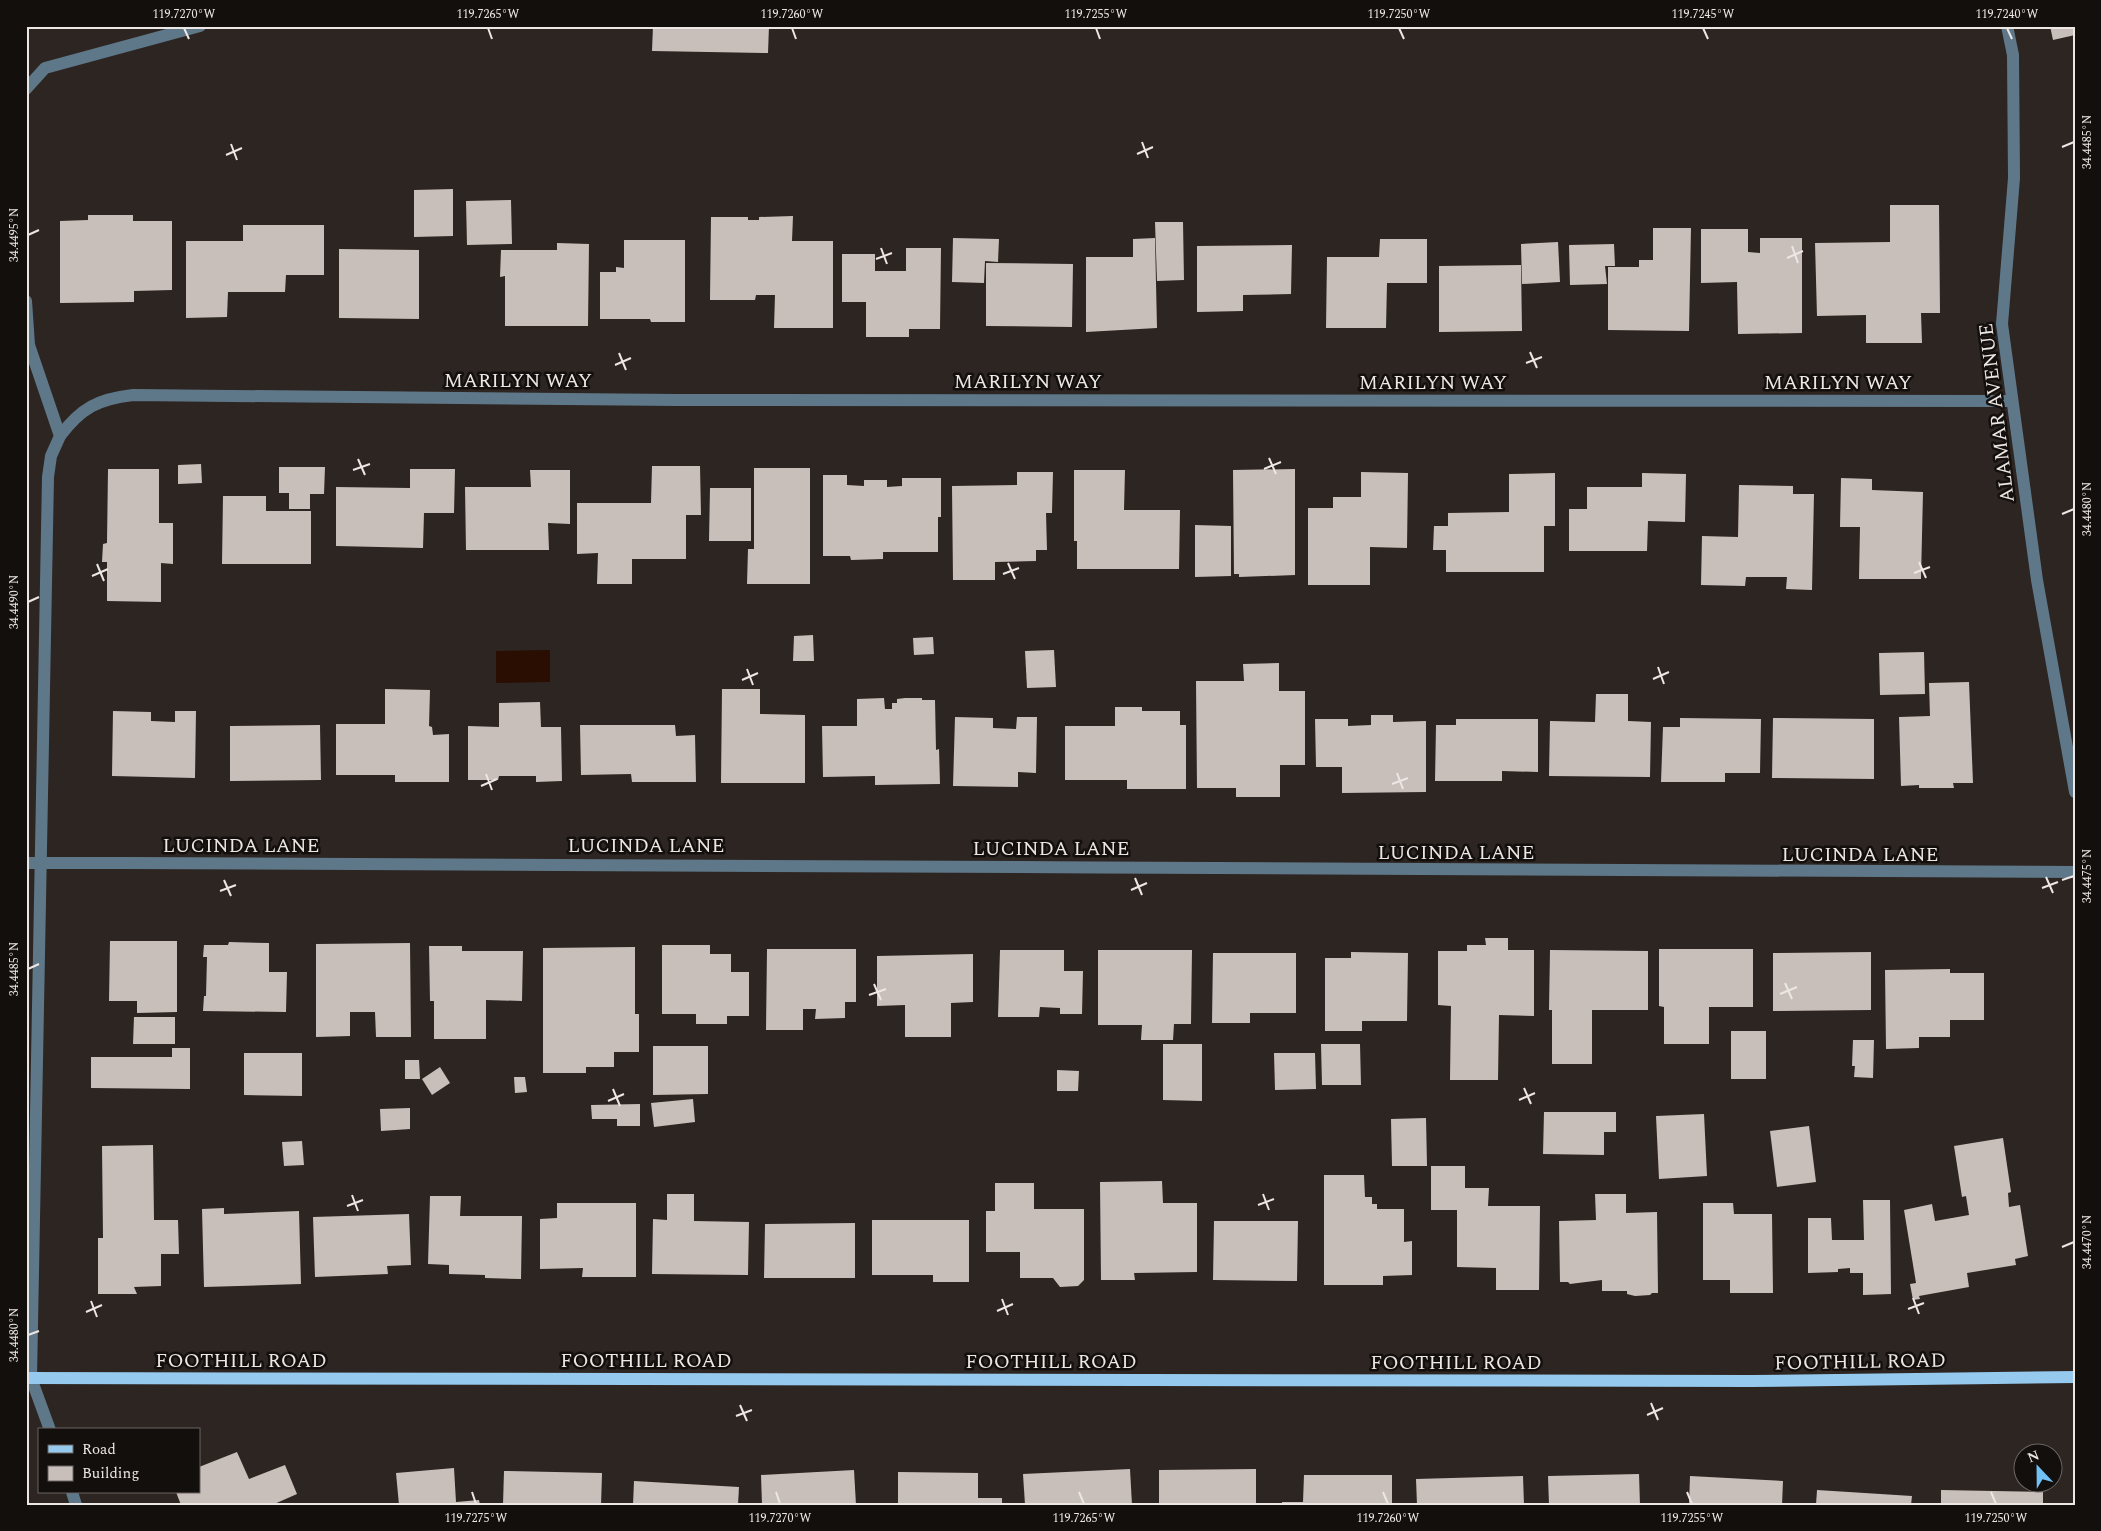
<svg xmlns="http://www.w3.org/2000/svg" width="2101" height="1531" font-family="Spectral,serif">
<rect width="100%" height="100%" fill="#2d2521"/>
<polygon fill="#290e01" points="550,650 550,682 496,683 496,651"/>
<g fill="#c9bfba">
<polygon points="653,26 769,26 768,53 652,51"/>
<polygon points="2050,26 2075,26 2075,35 2053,40"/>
<polygon points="453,189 453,236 414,237 414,190"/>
<polygon points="511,200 512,244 467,245 466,201"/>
<polygon points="1890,205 1939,205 1940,313 1921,313 1922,343 1866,343 1866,315 1817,316 1815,243 1890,242"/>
<polygon points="88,215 133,215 133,221 172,221 172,290 134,291 134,302 60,303 60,221 88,220"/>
<polygon points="793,216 792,241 833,241 833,328 774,328 775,295 756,295 755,300 710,300 711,217 748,217 748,220 759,220 759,217"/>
<polygon points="1155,222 1183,222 1184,280 1157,281"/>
<polygon points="243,225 324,225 324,275 286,275 285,292 228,292 227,317 186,318 186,241 243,241"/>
<polygon points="1653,228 1691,228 1689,331 1608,330 1608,267 1639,267 1639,260 1653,260"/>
<polygon points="1701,229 1748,229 1748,252 1760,253 1760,238 1802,238 1802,333 1738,334 1737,282 1701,283"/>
<polygon points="953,238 999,239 998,262 985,261 984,283 952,282"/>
<polygon points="1155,238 1157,328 1086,332 1086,257 1133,257 1133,239"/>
<polygon points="1380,239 1427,239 1427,283 1387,283 1386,328 1326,328 1327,257 1379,257"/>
<polygon points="624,240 685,240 685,322 651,322 650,319 600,319 600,272 616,272 616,267 624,268"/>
<polygon points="1558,242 1560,282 1522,284 1521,244"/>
<polygon points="557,243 589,244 588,326 505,326 505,276 500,277 501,250 557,250"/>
<polygon points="1614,244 1615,266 1605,266 1607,284 1570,285 1569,245"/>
<polygon points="1292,245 1291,294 1243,295 1243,311 1197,312 1197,246"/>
<polygon points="906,248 941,248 940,329 909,329 909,337 866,337 866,302 842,302 842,254 875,254 875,271 906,271"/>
<polygon points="339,249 419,250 419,319 339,318"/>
<polygon points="986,263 1073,264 1072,327 986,326"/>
<polygon points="1521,265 1522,331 1439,332 1439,266"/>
<polygon points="201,464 202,483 178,484 178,465"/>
<polygon points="652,466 700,466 701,515 686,515 686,559 632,559 632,584 597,584 598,553 577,554 577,503 651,503"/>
<polygon points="279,467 325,467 324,494 310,494 310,509 289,509 289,493 279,493"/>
<polygon points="754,468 810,468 810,584 747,584 748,549 754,549"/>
<polygon points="108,469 159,469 159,523 173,523 173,564 161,563 161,602 107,601 107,562 102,562 103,544 107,543"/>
<polygon points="410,469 455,469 454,513 424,513 423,548 336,546 336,487 410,488"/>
<polygon points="1295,469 1295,575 1239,577 1239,574 1234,574 1233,470"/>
<polygon points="530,470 570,470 570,524 548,523 549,550 466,550 465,487 531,487"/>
<polygon points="1074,470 1125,470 1124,510 1180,510 1179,569 1077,569 1077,541 1074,541"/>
<polygon points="1017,472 1053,472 1052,513 1046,513 1047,550 1036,550 1036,561 995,562 995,580 953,580 952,486 1017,485"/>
<polygon points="1361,472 1408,473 1407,548 1370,547 1370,585 1308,585 1308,508 1333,508 1333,497 1361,497"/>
<polygon points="1555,473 1555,526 1544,526 1544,572 1446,572 1446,550 1433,550 1434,526 1448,526 1448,513 1509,512 1509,474"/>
<polygon points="1642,473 1686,474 1685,522 1648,521 1647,551 1569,551 1569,509 1587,509 1587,487 1642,487"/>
<polygon points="823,475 847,475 847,485 864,486 864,480 887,480 887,487 902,486 902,478 941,478 941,517 938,517 938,552 883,552 883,559 851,560 850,556 823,556"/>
<polygon points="1841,478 1872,479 1872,490 1923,492 1921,579 1859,579 1860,527 1840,527"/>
<polygon points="1739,485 1793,486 1793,494 1814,494 1812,590 1786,589 1787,577 1746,577 1745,586 1701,585 1702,536 1738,537"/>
<polygon points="710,488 751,488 751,541 709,541"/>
<polygon points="223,496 266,496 266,511 311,511 311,564 222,564"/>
<polygon points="1195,525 1231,526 1231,576 1195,577"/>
<polygon points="813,635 814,661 793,661 794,636"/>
<polygon points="933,637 934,654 914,655 913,638"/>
<polygon points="1054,650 1056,687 1027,688 1025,651"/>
<polygon points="1924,652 1925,694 1880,695 1879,653"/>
<polygon points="1279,663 1279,691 1305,691 1305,765 1280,765 1280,797 1236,797 1236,788 1197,788 1196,681 1244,681 1243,664"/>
<polygon points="1969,682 1973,783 1953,783 1954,788 1919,788 1919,785 1901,786 1899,717 1930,716 1929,683"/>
<polygon points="385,689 430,690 429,726 432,727 433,735 449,734 449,782 395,782 395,775 336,775 336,724 385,724"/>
<polygon points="722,689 760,689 760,714 805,715 805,783 721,783"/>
<polygon points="1596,694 1628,694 1628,721 1651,722 1650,777 1549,776 1550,721 1595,722"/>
<polygon points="884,698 885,709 892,709 892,703 897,703 897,699 905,698 922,698 922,700 935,700 936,750 939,749 940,784 875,785 875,776 823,777 822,726 857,726 857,699"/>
<polygon points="540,702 541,727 561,727 562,781 536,782 536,776 499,776 498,780 468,780 468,726 499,727 499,703"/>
<polygon points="1115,707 1142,707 1142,711 1180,711 1180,725 1186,725 1186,789 1127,789 1127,780 1065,780 1065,726 1115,726"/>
<polygon points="113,711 151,712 151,721 175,722 175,711 196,711 195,778 112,776"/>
<polygon points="1371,715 1393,715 1393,722 1426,721 1426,792 1342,793 1342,767 1316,767 1315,719 1348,719 1348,726 1371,725"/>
<polygon points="955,717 993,718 993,728 1016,729 1017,717 1037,717 1036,773 1018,772 1018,787 953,786"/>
<polygon points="1680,718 1761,719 1760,773 1725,773 1725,782 1661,782 1663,727 1680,727"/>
<polygon points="1773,718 1874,719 1874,779 1772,778"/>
<polygon points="1456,719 1538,719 1538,772 1502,771 1502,781 1435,781 1436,725 1456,725"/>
<polygon points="320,725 321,780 230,781 230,726"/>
<polygon points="580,725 675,725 676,736 695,735 696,782 632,782 631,774 581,775"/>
<polygon points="1485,938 1508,938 1508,950 1534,950 1534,1016 1499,1015 1498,1080 1450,1080 1451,1006 1438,1005 1438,951 1467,951 1467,945 1486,945"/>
<polygon points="110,941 177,941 177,1012 137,1013 137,1001 109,1001"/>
<polygon points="229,942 269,943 269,972 287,972 286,1012 203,1011 204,996 206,996 207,957 203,957 204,945 228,945"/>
<polygon points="410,943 411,1037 376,1037 375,1012 350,1012 350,1036 316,1037 316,944"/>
<polygon points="662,945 710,945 710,954 731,954 731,972 749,972 749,1016 727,1016 727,1024 696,1024 696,1014 662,1014"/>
<polygon points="429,946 462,946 462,951 523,951 522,1001 486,1000 486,1039 434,1039 434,1001 430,1001"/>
<polygon points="635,947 635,1014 639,1014 639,1052 614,1052 614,1067 586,1067 586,1073 543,1073 543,948"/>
<polygon points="767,949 856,949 856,1002 845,1002 845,1018 815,1019 816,1009 803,1009 803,1030 766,1030"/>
<polygon points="1659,949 1753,949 1753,1007 1709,1007 1709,1044 1664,1044 1664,1007 1659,1006"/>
<polygon points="1000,950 1064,950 1064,971 1083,971 1082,1014 1060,1014 1060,1008 1040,1007 1039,1017 998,1017"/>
<polygon points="1098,950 1192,950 1191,1024 1174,1024 1173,1040 1141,1040 1142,1025 1098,1025"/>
<polygon points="1550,950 1648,951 1648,1010 1592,1010 1592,1064 1552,1064 1552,1010 1549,1010"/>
<polygon points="1351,952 1408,953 1407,1021 1362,1021 1362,1031 1325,1031 1325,958 1351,958"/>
<polygon points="1871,952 1871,1010 1773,1011 1773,953"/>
<polygon points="1213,953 1296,953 1296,1013 1250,1013 1250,1023 1212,1023"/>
<polygon points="973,954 973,1002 951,1003 951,1037 905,1037 905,1005 877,1006 877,956"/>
<polygon points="1950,969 1950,973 1984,973 1984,1020 1950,1020 1950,1037 1919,1037 1919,1048 1886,1049 1885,970"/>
<polygon points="134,1017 175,1017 175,1044 133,1044"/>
<rect x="1731" y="1031" width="35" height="48"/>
<polygon points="1853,1040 1874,1040 1873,1078 1854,1077 1855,1066 1852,1066"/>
<polygon points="1163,1044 1202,1044 1202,1101 1163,1100"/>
<polygon points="1321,1044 1360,1044 1361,1085 1322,1085"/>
<polygon points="653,1046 708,1046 708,1094 653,1095"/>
<polygon points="172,1048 190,1048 190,1089 91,1088 91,1057 172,1057"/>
<polygon points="244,1053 302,1053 302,1096 244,1095"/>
<polygon points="1274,1053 1315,1053 1316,1089 1275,1090"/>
<polygon points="405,1060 419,1060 420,1079 405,1079"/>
<polygon points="440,1067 450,1083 432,1095 422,1079"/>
<polygon points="1057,1070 1079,1071 1078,1091 1057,1091"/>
<polygon points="514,1077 525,1077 527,1092 515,1093"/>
<polygon points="693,1099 695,1122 654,1127 651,1103"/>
<polygon points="640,1104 640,1126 617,1126 617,1119 592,1119 591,1105"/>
<polygon points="410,1108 410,1129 381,1131 380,1109"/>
<polygon points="1544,1112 1616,1112 1616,1132 1604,1132 1604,1155 1543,1154"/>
<polygon points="1704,1114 1707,1176 1659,1179 1656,1116"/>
<polygon points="1426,1118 1427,1166 1392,1166 1391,1119"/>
<polygon points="1809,1126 1816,1182 1777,1187 1770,1131"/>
<polygon points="2003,1138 2011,1192 2008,1193 2009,1207 2020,1205 2028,1256 2015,1259 2016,1265 1967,1273 1969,1287 1919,1296 1920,1299 1913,1300 1910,1284 1916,1283 1904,1210 1932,1204 1935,1221 1969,1215 1966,1196 1962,1197 1954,1146"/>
<polygon points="302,1141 304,1165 284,1166 282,1142"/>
<polygon points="153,1145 154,1220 178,1220 179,1254 161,1254 161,1286 134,1287 137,1294 98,1294 98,1238 103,1238 102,1146"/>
<polygon points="1431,1166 1465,1166 1465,1188 1489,1188 1488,1206 1540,1206 1539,1290 1496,1290 1496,1268 1457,1267 1457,1210 1431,1210"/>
<polygon points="1324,1175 1364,1175 1365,1197 1372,1197 1372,1204 1377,1204 1377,1209 1404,1209 1404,1242 1412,1241 1412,1275 1383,1276 1383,1285 1324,1285"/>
<polygon points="1162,1181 1163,1203 1197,1203 1197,1272 1134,1273 1135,1280 1101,1280 1100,1182"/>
<polygon points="995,1183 1034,1183 1034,1209 1084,1209 1084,1280 1078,1286 1060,1287 1053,1278 1020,1278 1020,1252 986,1252 986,1211 995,1211"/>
<polygon points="667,1194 694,1194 694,1221 749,1222 748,1275 652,1274 653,1219 667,1220"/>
<polygon points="1595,1194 1626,1194 1626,1213 1657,1212 1658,1293 1652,1293 1650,1295 1635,1296 1627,1294 1627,1291 1602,1291 1602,1280 1570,1284 1568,1282 1560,1282 1559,1221 1596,1220"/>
<polygon points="430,1196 461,1196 460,1216 522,1216 521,1279 485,1278 485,1275 449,1274 449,1265 428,1264"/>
<polygon points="1863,1200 1890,1200 1891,1294 1863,1295 1863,1273 1850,1273 1850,1268 1838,1269 1838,1272 1808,1273 1808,1218 1831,1218 1832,1240 1864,1240"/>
<polygon points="557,1203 636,1203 636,1277 582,1277 583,1268 540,1269 540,1219 557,1218"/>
<polygon points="1703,1203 1733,1203 1734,1214 1772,1214 1773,1293 1730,1293 1730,1280 1703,1280"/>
<polygon points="224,1208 224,1214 299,1211 301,1284 204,1287 202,1209"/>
<polygon points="409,1214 411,1265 387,1266 388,1274 315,1277 313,1217"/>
<polygon points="872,1220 969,1220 969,1282 933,1282 933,1275 872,1275"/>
<polygon points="1214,1221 1298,1221 1297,1281 1213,1280"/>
<polygon points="855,1223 855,1278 764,1278 765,1224"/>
<polygon points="237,1452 249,1479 285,1465 297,1494 272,1505 181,1505 176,1492 199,1492 199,1467"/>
<polygon points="454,1468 456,1502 479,1500 480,1505 399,1505 396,1473"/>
<polygon points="1130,1469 1132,1505 1025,1505 1023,1474"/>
<polygon points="1256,1469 1256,1505 1159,1505 1159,1470"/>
<polygon points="854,1470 856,1505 762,1505 761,1475"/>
<polygon points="504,1471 602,1473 601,1505 503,1505"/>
<polygon points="898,1472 978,1473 978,1498 1002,1498 1002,1505 898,1505"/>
<polygon points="1639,1474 1640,1505 1549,1505 1548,1476"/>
<polygon points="1304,1475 1392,1475 1392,1505 1282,1505 1282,1502 1303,1502"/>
<polygon points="1523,1476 1524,1505 1417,1505 1416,1479"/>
<polygon points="1690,1476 1783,1481 1782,1505 1689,1505"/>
<polygon points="634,1481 739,1487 738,1505 633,1505"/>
<polygon points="1817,1490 1912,1496 1911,1505 1816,1505"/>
<polygon points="1941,1490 2043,1492 2043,1505 1941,1505"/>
</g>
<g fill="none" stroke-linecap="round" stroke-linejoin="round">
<g stroke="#5f7889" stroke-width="12">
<polyline points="2007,26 2013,55 2014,178 2002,324 2037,580 2075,792"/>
<polyline points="26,89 45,68 200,26"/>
<polyline points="26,301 29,345 60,436 51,456 48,477 31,1378 50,1430"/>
<path d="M60,436C81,408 98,399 133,395L677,400L2011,401"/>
<path d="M26,863C709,862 1392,872 2075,872"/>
<polyline points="72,1492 76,1505"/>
</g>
<polyline stroke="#95c9ed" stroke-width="12" points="26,1378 1751,1381 2075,1377"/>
</g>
<path fill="none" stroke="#ece7e4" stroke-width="2" d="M184,28L189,39M488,28L492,39M792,28L796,39M1096,28L1100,39M1399,28L1404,39M1703,28L1708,39M2007,28L2012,39M1142,142L1148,158M231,144L237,160M2062,147L2074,142M1137,154L1153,147M226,155L242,148M28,235L39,230M1792,246L1798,263M881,248L887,264M1787,258L1803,251M876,259L892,253M1530,352L1537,368M619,353L626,370M1526,363L1542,357M615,365L631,358M1269,458L1276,474M358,459L365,475M1264,469L1281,462M353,470L370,464M2062,514L2074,509M1919,562L1926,578M1008,563L1015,579M97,564L104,581M1914,573L1930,567M1003,574L1019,568M92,576L108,569M28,602L39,597M1658,667L1664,684M747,669L753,685M1653,679L1669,672M742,680L758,673M1397,773L1403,789M486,774L492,790M1392,784L1408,778M481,786L497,779M2046,877L2053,893M1135,878L1142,895M224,880L231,896M2062,880L2074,876M2042,888L2058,882M1131,890L1147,883M220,891L236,885M28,969L39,964M1785,983L1792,999M874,984L881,1000M1780,994L1797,987M869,995L886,989M1524,1088L1531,1104M613,1089L620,1106M1519,1100L1535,1093M608,1101L624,1094M1263,1194L1269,1210M352,1195L358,1211M1258,1205L1274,1199M347,1206L363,1200M2062,1247L2074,1242M1913,1298L1919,1314M1002,1299L1008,1315M91,1301L97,1317M1908,1309L1924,1303M997,1311L1013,1304M86,1312L102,1305M28,1335L39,1331M1651,1403L1658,1420M740,1405L747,1421M1647,1415L1663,1408M736,1416L752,1410M472,1492L476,1504M776,1492L780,1504M1079,1492L1084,1504M1383,1492L1388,1504M1687,1492L1692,1504M1991,1492L1996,1504"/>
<g text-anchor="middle" stroke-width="5" stroke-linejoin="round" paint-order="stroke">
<g font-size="20" fill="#ece7e4" stroke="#130f0d">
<text x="518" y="387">MARILYN WAY</text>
<text x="1028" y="388">MARILYN WAY</text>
<text x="1433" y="389">MARILYN WAY</text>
<text x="1838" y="389">MARILYN WAY</text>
<text transform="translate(1996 413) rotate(-97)" y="7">ALAMAR AVENUE</text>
<text x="241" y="852">LUCINDA LANE</text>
<text x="646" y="852">LUCINDA LANE</text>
<text x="1051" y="855">LUCINDA LANE</text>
<text x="1456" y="859">LUCINDA LANE</text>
<text x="1860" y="861">LUCINDA LANE</text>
<text x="241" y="1367">FOOTHILL ROAD</text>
<text x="646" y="1367">FOOTHILL ROAD</text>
<text x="1051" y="1368">FOOTHILL ROAD</text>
<text transform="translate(1860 1361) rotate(-1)" y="7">FOOTHILL ROAD</text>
<text x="1456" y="1369">FOOTHILL ROAD</text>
</g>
</g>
<rect width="2101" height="1531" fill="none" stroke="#130f0d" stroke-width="55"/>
<rect x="38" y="1428" width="162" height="65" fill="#130f0d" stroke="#6a6563"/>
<rect x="48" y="1445" width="25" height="8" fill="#95c9ed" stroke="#6a6563"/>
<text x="82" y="1454" font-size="15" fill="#ece7e4">Road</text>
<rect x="48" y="1466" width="25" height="15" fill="#c9bfba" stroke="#6a6563"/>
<text x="82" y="1478" font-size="15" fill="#ece7e4">Building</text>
<g transform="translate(2038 1468) rotate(338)"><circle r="24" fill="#130f0d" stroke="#6a6563"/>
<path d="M0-4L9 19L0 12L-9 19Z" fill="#71c1f5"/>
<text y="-8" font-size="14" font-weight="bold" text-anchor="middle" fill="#ece7e4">N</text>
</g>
<rect x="28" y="28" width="2046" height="1476" fill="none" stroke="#ece7e4" stroke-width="2"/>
<g font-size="12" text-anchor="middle" fill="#ece7e4">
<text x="184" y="18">119.7270°W</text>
<text x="488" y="18">119.7265°W</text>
<text x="792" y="18">119.7260°W</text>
<text x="1096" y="18">119.7255°W</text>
<text x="1399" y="18">119.7250°W</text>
<text x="1703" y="18">119.7245°W</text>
<text x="2007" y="18">119.7240°W</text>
<text transform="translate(2087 142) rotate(-90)" y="4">34.4485°N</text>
<text transform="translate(14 235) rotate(-90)" y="4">34.4495°N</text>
<text transform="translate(2087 509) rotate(-90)" y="4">34.4480°N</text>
<text transform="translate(14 602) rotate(-90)" y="4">34.4490°N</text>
<text transform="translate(2087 876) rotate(-90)" y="4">34.4475°N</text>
<text transform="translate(14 969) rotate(-90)" y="4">34.4485°N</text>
<text transform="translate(2087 1242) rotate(-90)" y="4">34.4470°N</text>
<text transform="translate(14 1335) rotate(-90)" y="4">34.4480°N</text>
<text x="476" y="1522">119.7275°W</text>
<text x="780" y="1522">119.7270°W</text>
<text x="1084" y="1522">119.7265°W</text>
<text x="1388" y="1522">119.7260°W</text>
<text x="1692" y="1522">119.7255°W</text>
<text x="1996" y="1522">119.7250°W</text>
</g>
</svg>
